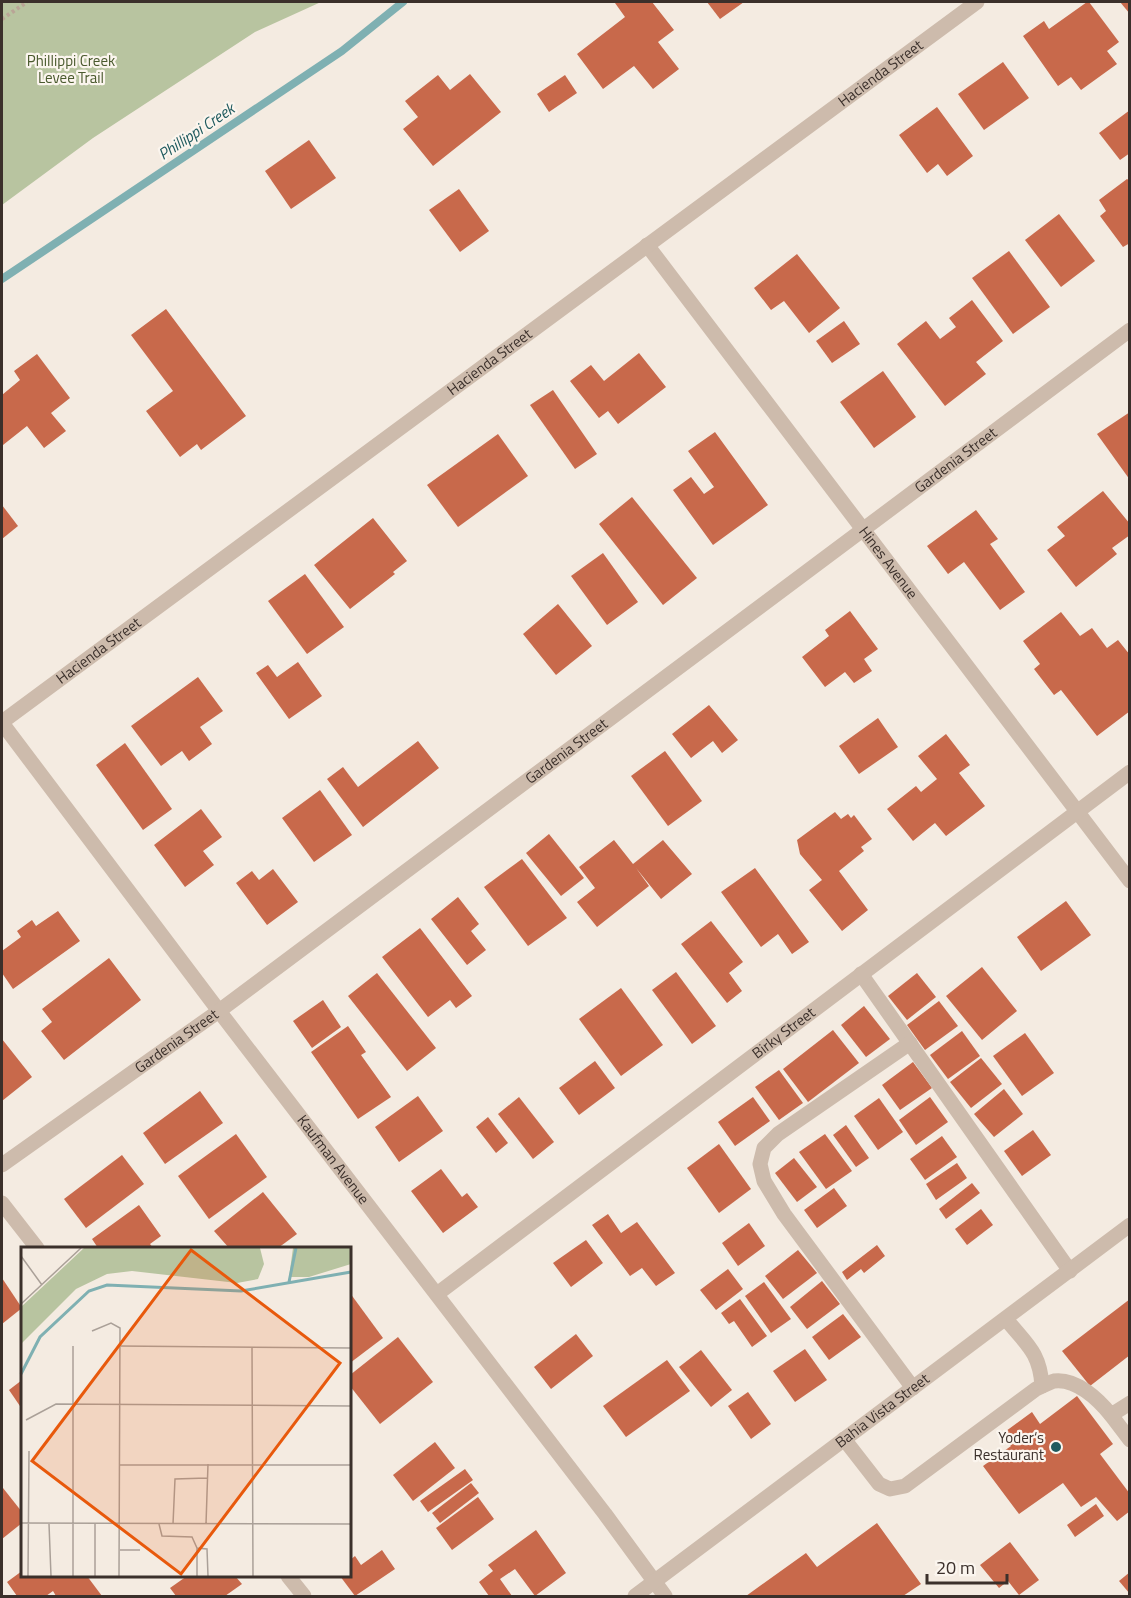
<svg xmlns="http://www.w3.org/2000/svg" width="1131" height="1598" font-family="'Titillium Web',sans-serif">
<rect width="100%" height="100%" fill="#f4ebe1"/>
<polygon fill="#b8c4a0" points="2,2 321,2 255,32 93,138 2,205"/>
<g fill="none" stroke-linecap="round" stroke-linejoin="round">
<polyline stroke="#7fb0b2" stroke-width="8" points="2,279 342,51 403,2"/>
</g>
<g fill="#c8694b">
<polygon points="618,2 652,2 674,30 658,42 679,69 653,89 634,66 603,89 577,54 625,17 615,3"/>
<polygon points="707,2 744,2 720,19"/>
<polygon points="1087,2 1089,2 1119,42 1107,51 1117,64 1081,90 1071,77 1058,86 1023,36 1044,21 1049,29"/>
<polygon points="1120,2 1130,2 1130,14"/>
<polygon points="1003,62 1029,98 984,130 958,94"/>
<polygon points="470,74 501,112 433,166 403,129 418,117 405,101 438,75 450,90"/>
<polygon points="565,75 577,93 549,112 537,94"/>
<polygon points="937,107 973,156 947,176 938,164 927,173 899,135"/>
<polygon points="1130,110 1130,153 1120,160 1099,133"/>
<polygon points="309,140 336,178 291,209 265,171"/>
<polygon points="1127,179 1130,181 1130,243 1123,247 1100,216 1106,211 1099,200"/>
<polygon points="459,189 489,231 460,252 429,210"/>
<polygon points="1059,214 1095,261 1061,287 1025,240"/>
<polygon points="1009,251 1050,307 1013,334 972,278"/>
<polygon points="797,254 840,308 809,333 784,301 771,310 754,288"/>
<polygon points="972,300 1003,341 976,362 986,374 945,406 897,344 926,321 940,339 956,327 949,318"/>
<polygon points="166,309 246,416 201,450 197,444 180,457 146,411 173,391 131,335"/>
<polygon points="844,321 860,344 832,363 816,341"/>
<polygon points="639,353 666,387 618,424 608,411 599,418 570,381 591,365 604,381"/>
<polygon points="37,354 70,398 51,413 66,431 44,448 27,426 3,445 2,395 20,380 14,371"/>
<polygon points="883,371 916,417 874,448 840,402"/>
<polygon points="553,390 597,454 575,469 530,405"/>
<polygon points="1130,412 1130,480 1097,434"/>
<polygon points="715,432 768,505 713,545 673,490 691,477 704,494 714,487 688,451"/>
<polygon points="498,434 528,476 458,527 427,485"/>
<polygon points="1103,491 1130,524 1130,535 1112,548 1117,554 1076,587 1047,550 1065,536 1057,527"/>
<polygon points="632,497 697,578 663,605 599,524"/>
<polygon points="2,505 18,526 2,539"/>
<polygon points="976,510 998,539 990,544 1025,592 1000,610 964,562 948,574 927,546"/>
<polygon points="373,518 407,561 393,572 395,574 350,609 314,565"/>
<polygon points="603,553 638,602 607,625 571,576"/>
<polygon points="305,574 344,627 307,654 268,601"/>
<polygon points="558,604 592,646 556,675 523,634"/>
<polygon points="850,611 878,649 864,659 872,671 854,683 845,672 825,687 802,657 829,636 825,630"/>
<polygon points="1061,612 1080,636 1092,628 1107,648 1118,640 1130,655 1130,711 1097,736 1061,690 1054,695 1034,669 1040,664 1023,641"/>
<polygon points="298,662 322,696 289,719 256,673 268,665 277,677"/>
<polygon points="198,677 223,711 200,727 212,744 189,761 182,751 161,766 131,726"/>
<polygon points="709,705 738,740 722,753 713,741 691,758 672,734"/>
<polygon points="878,718 898,747 859,774 839,746"/>
<polygon points="946,734 970,765 959,773 985,806 946,836 935,823 913,841 887,809 916,786 921,792 937,779 918,756"/>
<polygon points="418,741 439,768 363,827 327,779 343,767 358,787"/>
<polygon points="125,743 172,809 143,830 96,765"/>
<polygon points="665,751 702,801 668,826 631,776"/>
<polygon points="320,790 352,835 314,862 282,818"/>
<polygon points="201,809 222,837 203,851 214,865 185,887 154,845"/>
<polygon points="835,812 841,819 848,814 851,818 854,815 872,839 861,847 864,851 839,871 868,910 842,931 809,890 822,880 800,854 797,840"/>
<polygon points="549,834 584,878 561,896 526,853"/>
<polygon points="614,840 633,864 663,840 692,874 661,899 636,868 649,886 597,927 577,902 595,888 579,867"/>
<polygon points="522,859 567,918 528,946 484,887"/>
<polygon points="755,868 809,942 792,954 778,934 761,947 721,892"/>
<polygon points="273,869 298,902 267,925 236,883 252,871 259,880"/>
<polygon points="458,897 479,924 471,931 486,950 467,965 431,919"/>
<polygon points="1066,901 1091,935 1041,971 1017,937"/>
<polygon points="58,911 80,941 13,989 2,973 2,951 21,937 17,931 32,920 36,926"/>
<polygon points="711,921 743,962 729,973 742,991 727,1003 681,944"/>
<polygon points="420,928 472,996 456,1008 450,1000 428,1017 382,957"/>
<polygon points="109,958 141,1000 64,1060 41,1031 52,1022 42,1009"/>
<polygon points="982,967 1017,1011 982,1040 946,996"/>
<polygon points="676,972 716,1026 692,1044 652,990"/>
<polygon points="377,973 436,1048 407,1071 348,996"/>
<polygon points="917,973 936,997 907,1020 888,996"/>
<polygon points="621,988 663,1045 621,1076 579,1019"/>
<polygon points="323,1000 341,1027 312,1048 293,1021"/>
<polygon points="939,1001 958,1026 925,1050 907,1025"/>
<polygon points="864,1006 890,1039 866,1057 841,1025"/>
<polygon points="348,1026 366,1052 361,1055 391,1097 358,1119 311,1052"/>
<polygon points="833,1030 859,1063 808,1102 783,1069"/>
<polygon points="962,1031 980,1056 948,1079 930,1055"/>
<polygon points="1025,1033 1054,1073 1022,1096 993,1056"/>
<polygon points="2,1039 32,1077 2,1101"/>
<polygon points="981,1058 1002,1084 971,1108 950,1082"/>
<polygon points="595,1061 615,1088 579,1115 559,1088"/>
<polygon points="913,1062 932,1088 900,1110 882,1085"/>
<polygon points="779,1070 803,1103 779,1120 755,1087"/>
<polygon points="1004,1089 1023,1114 994,1137 974,1114"/>
<polygon points="200,1091 223,1123 165,1164 143,1133"/>
<polygon points="418,1096 443,1131 399,1162 375,1127"/>
<polygon points="519,1097 554,1142 533,1159 498,1114"/>
<polygon points="753,1097 770,1121 735,1146 718,1122"/>
<polygon points="930,1097 948,1122 916,1145 899,1120"/>
<polygon points="879,1098 903,1132 878,1150 854,1116"/>
<polygon points="488,1117 508,1143 496,1153 476,1127"/>
<polygon points="846,1125 869,1158 856,1167 833,1135"/>
<polygon points="1033,1130 1051,1155 1022,1176 1004,1151"/>
<polygon points="236,1134 267,1177 209,1219 178,1176"/>
<polygon points="825,1134 852,1171 826,1189 799,1152"/>
<polygon points="942,1136 957,1157 925,1180 910,1159"/>
<polygon points="719,1144 751,1189 719,1213 687,1168"/>
<polygon points="122,1155 144,1184 86,1228 64,1199"/>
<polygon points="794,1158 817,1187 797,1202 775,1173"/>
<polygon points="957,1163 967,1178 936,1200 926,1184"/>
<polygon points="441,1169 462,1197 467,1193 478,1207 443,1233 411,1191"/>
<polygon points="972,1183 980,1193 946,1219 939,1209"/>
<polygon points="834,1188 847,1206 817,1228 804,1210"/>
<polygon points="263,1192 297,1234 278,1248 229,1248 214,1231"/>
<polygon points="139,1205 161,1236 150,1244 153,1248 98,1248 92,1239"/>
<polygon points="981,1209 993,1225 967,1245 955,1229"/>
<polygon points="608,1214 621,1233 637,1222 675,1273 656,1286 642,1268 630,1276 592,1225"/>
<polygon points="749,1223 765,1246 738,1266 722,1243"/>
<polygon points="586,1240 603,1263 571,1287 553,1263"/>
<polygon points="877,1245 885,1256 864,1273 861,1269 847,1280 842,1272"/>
<polygon points="798,1250 817,1273 783,1299 765,1276"/>
<polygon points="728,1269 743,1289 716,1310 700,1290"/>
<polygon points="2,1278 22,1308 2,1324"/>
<polygon points="822,1281 840,1304 807,1329 790,1307"/>
<polygon points="764,1282 791,1319 771,1333 745,1296"/>
<polygon points="350,1293 383,1338 350,1363"/>
<polygon points="740,1299 767,1336 752,1347 734,1321 729,1324 721,1313"/>
<polygon points="1130,1299 1130,1355 1090,1386 1062,1351"/>
<polygon points="843,1314 861,1337 829,1360 812,1337"/>
<polygon points="576,1334 593,1356 551,1389 534,1367"/>
<polygon points="398,1337 433,1382 380,1424 350,1386 350,1375"/>
<polygon points="805,1349 827,1380 795,1402 773,1371"/>
<polygon points="701,1350 732,1390 711,1407 679,1367"/>
<polygon points="667,1360 690,1391 626,1437 603,1406"/>
<polygon points="22,1380 22,1409 9,1390"/>
<polygon points="748,1392 771,1424 751,1439 728,1406"/>
<polygon points="1077,1396 1113,1444 1100,1454 1130,1494 1130,1511 1117,1521 1096,1497 1081,1507 1063,1483 1019,1514 983,1466 1011,1446 1002,1434 1032,1412 1040,1424"/>
<polygon points="435,1442 455,1468 413,1501 393,1475"/>
<polygon points="465,1469 473,1480 428,1512 420,1501"/>
<polygon points="471,1483 479,1493 440,1523 432,1513"/>
<polygon points="3,1488 22,1512 22,1523 2,1539 2,1489"/>
<polygon points="478,1497 494,1519 452,1550 436,1528"/>
<polygon points="1096,1504 1104,1516 1075,1537 1067,1525"/>
<polygon points="877,1523 921,1584 903,1596 746,1596 806,1553 817,1567"/>
<polygon points="536,1530 566,1573 535,1596 515,1569 500,1579 512,1596 489,1596 479,1582 493,1571 488,1565"/>
<polygon points="1010,1542 1039,1580 1019,1595 1008,1581 999,1588 980,1565"/>
<polygon points="382,1550 395,1569 355,1596 340,1576 350,1576 350,1560 355,1556 361,1565"/>
<polygon points="22,1571 22,1576 87,1576 102,1596 56,1596 53,1591 46,1596 17,1596 7,1582"/>
<polygon points="1130,1572 1130,1594 1119,1581"/>
<polygon points="187,1576 235,1576 242,1584 225,1596 176,1596 170,1588"/>
</g>
<g fill="none" stroke-linecap="round" stroke-linejoin="round">
<polyline stroke="#b9a596" stroke-width="4" stroke-dasharray="3 3" stroke-linecap="butt" points="2,19 27,2"/>
<g stroke="#cdbbac" stroke-width="15">
<polyline points="861,974 1070,1271"/>
<polyline points="910,1043 778,1134 764,1148 760,1164 764,1181 784,1214 913,1388"/>
<path d="M1006,1319C1026,1344 1040,1352 1042,1386"/>
<polyline points="1111,1415 1130,1440"/>
<path d="M844,1439L879,1484L890,1489L905,1486L1036,1389C1041,1387 1048,1383 1054,1381C1076,1378 1098,1399 1111,1415L1130,1403"/>
</g>
<g stroke="#cdbbac" stroke-width="15">
<path id="s1" d="M647,245L1130,881"/>
<path id="s2" d="M2,722L977,2"/>
<path id="s3" d="M2,723L219,1011L605,1514L665,1596"/>
<path id="s4" d="M2,1165L219,1011L1130,330"/>
<polyline points="2,1203 37,1248"/>
<path id="s5" d="M437,1294L1130,772"/>
<polyline points="288,1576 304,1596"/>
</g>
<path stroke="#cdbbac" stroke-width="15" id="s6" d="M635,1596L1130,1225"/>
</g>
<circle fill="#1f5a5e" stroke="#fbf5ee" stroke-width="2" cx="1056" cy="1447" r="6"/>
<g text-anchor="middle" stroke-width="4.5" stroke-linejoin="round" paint-order="stroke">
<g font-size="15" fill="#4a5a2e" stroke="#fbf5ee">
<text x="71" y="66">Phillippi Creek<tspan x="71" dy="17">Levee Trail</tspan></text>
</g>
<g font-size="15" fill="#3b302b" stroke="#fbf5ee">
<text dy="5" stroke="none"><textPath href="#s2" startOffset="1092">Hacienda Street</textPath></text>
<text dy="5" stroke="none"><textPath href="#s2" startOffset="606">Hacienda Street</textPath></text>
<text dy="5" stroke="none"><textPath href="#s4" startOffset="1186">Gardenia Street</textPath></text>
<text dy="5" stroke="none"><textPath href="#s1" startOffset="399">Hines Avenue</textPath></text>
<text dy="5" stroke="none"><textPath href="#s2" startOffset="120">Hacienda Street</textPath></text>
<text dy="5" stroke="none"><textPath href="#s4" startOffset="700">Gardenia Street</textPath></text>
<text dy="5" stroke="none"><textPath href="#s5" startOffset="434">Birky Street</textPath></text>
<text dy="5" stroke="none"><textPath href="#s4" startOffset="214">Gardenia Street</textPath></text>
<text dy="5" stroke="none"><textPath href="#s3" startOffset="548">Kaufman Avenue</textPath></text>
<text dy="5" stroke="none"><textPath href="#s6" startOffset="309">Bahia Vista Street</textPath></text>
</g>
<g font-size="15" fill="#3b302b" stroke="#fbf5ee" text-anchor="end">
<text x="1044" y="1443">Yoder‘s<tspan x="1044" dy="17">Restaurant</tspan></text>
</g>
<g font-size="16" font-style="italic" fill="#1f5a5e" stroke="#fbf5ee">
<text transform="translate(196 131) rotate(-34)" y="6">Phillippi Creek</text>
</g>
</g>
<g transform="translate(21 1247)">
<rect width="330" height="330" fill="#f4ebe1"/>
<path d="M63,1H239L243,17L237,32L216,36L111,24L86,27L55,42L0,97V60ZM272,1H330V17L288,30H268Z" fill="#b8c4a0"/>
<path fill="none" stroke="#7fb0b2" stroke-width="3" d="M268,35L275,1M0,127L19,90L68,44L86,38L220,44L330,25"/>
<path fill="none" stroke="#aaa098" stroke-width="1.5" d="M0,9L21,38M0,57L60,1M71,84L90,76L99,81L98,329M98,99L330,101M231,100L232,329M5,173L35,157L330,159M99,218H330M0,276L330,277M28,277L30,329M138,277L141,289L171,290L176,301L186,302L187,329M152,277L154,232L186,231M185,277L187,217M176,301V329M99,303H119M7,329L8,204M52,329V99M74,329V277"/>
<path fill="#e8590c" fill-opacity="0.15" stroke="#e8590c" stroke-width="3" d="M170,3L319,116L160,327L11,214Z"/>
<rect width="330" height="330" fill="none" stroke="#3b302b" stroke-width="3"/>
</g>
<rect width="1131" height="1598" fill="none" stroke="#3b302b" stroke-width="6"/>
<path d="M927 1574v9h80v-9" fill="none" stroke="#3b302b" stroke-width="3"/>
<text x="936" y="1574" font-size="18" fill="#3b302b" stroke="#fbf5ee" stroke-width="4.5" paint-order="stroke">20 m</text>
</svg>
